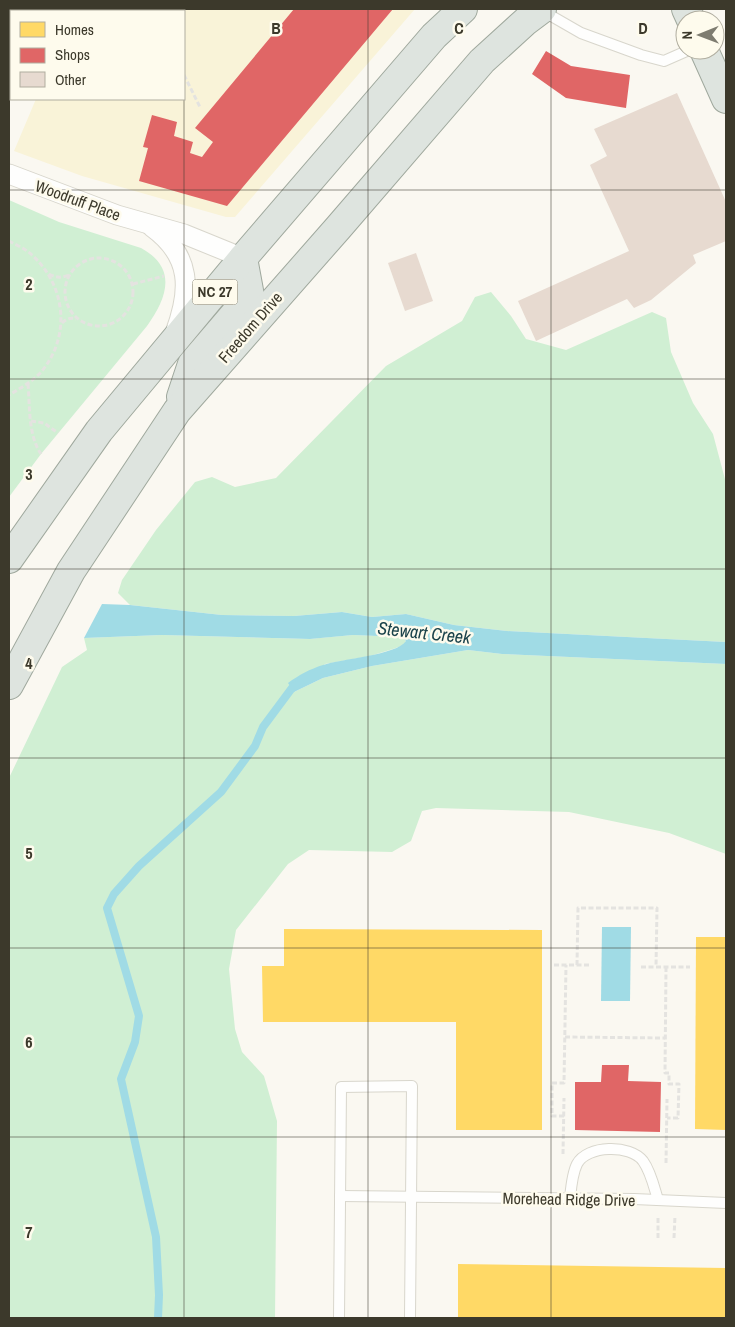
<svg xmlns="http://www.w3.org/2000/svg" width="735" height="1327" font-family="'Archivo Narrow',sans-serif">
<rect width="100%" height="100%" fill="#faf8f1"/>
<polygon fill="#f9f3d8" points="171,9 415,9 235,217 226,217 82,176 14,151 36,99 184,99 184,11 170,11"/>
<g fill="#d0efd3">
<path d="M9,200L59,222L141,248C178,268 167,298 147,326L41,454L9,497Z"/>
<polygon points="491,292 511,316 526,339 566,350 652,312 666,318 671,352 693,403 713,434 726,483 726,642 507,631 454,625 406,614 372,617 342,612 294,616 222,615 130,605 118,593 122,580 156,530 195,482 212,477 235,487 276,478 386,366 462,321 475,297"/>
<polygon points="162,635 309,639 353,635 402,637 406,641 404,645 393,649 370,656 325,664 294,692 323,678 372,666 468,650 502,654 726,664 726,854 669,833 569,812 436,808 422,811 411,841 392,852 309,850 288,864 236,930 229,969 235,1029 242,1052 264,1076 277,1121 275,1318 9,1318 9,778 62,667 87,650 84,638"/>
</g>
<g fill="#a0dbe5">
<path d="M102,604L130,605L222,615L294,616L342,612L372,617L406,614L454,625L507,631L726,642V664L502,654L468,650L372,666L323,678L294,692L288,683C299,675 310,669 323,665C340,659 397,655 406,641L402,637L353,635L310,639L162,635L84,638Z"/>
<polygon points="602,927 631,927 630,1001 601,1001"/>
</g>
<g fill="#ffd966">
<polygon points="284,929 542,930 542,1130 456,1130 456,1022 263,1022 262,966 284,966"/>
<polygon points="696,937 726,937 726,1130 695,1129"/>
<polygon points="458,1264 726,1268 726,1318 458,1318"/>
</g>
<g fill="#e06666">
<polygon points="294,9 393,9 227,206 139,181 148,148 143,147 152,115 177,122 174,136 193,142 190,153 202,157 213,142 195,128"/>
<polygon points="546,51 571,66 630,75 626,108 566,98 532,74"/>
<polygon points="602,1065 629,1065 628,1081 661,1082 660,1132 575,1130 575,1082 601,1082"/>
</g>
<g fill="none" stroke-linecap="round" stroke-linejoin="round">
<polyline stroke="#a0dbe5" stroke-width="8" points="158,1318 159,1295 156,1237 121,1079 135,1042 139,1016 107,908 114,894 139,866 221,792 255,746 263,727 292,688 300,683"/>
</g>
<g fill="#e7dad0">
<polygon points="677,93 726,202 726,241 693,255 696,263 651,300 634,308 627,299 536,341 518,301 629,251 590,165 607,156 594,129"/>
<polygon points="416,253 433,301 405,311 388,263"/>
</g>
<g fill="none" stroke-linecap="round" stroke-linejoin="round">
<g stroke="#d8d6cc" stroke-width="12">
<g id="service">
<polyline points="541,10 581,33 641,55 664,61 689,50"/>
<polyline points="340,1196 634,1199 726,1203"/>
<path d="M570,1199C571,1188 572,1174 577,1164C587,1145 630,1144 643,1161C651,1172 654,1187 658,1200"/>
<polyline points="339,1318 341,1087 412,1086 410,1318"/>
</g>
</g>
<g stroke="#d8d6cc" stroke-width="21">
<g id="minor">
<polyline points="9,174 117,215 184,234 243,258"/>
<path d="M152,227C192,256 191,290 175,333"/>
</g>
</g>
<g stroke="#9fa89d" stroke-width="30">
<g id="primary">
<polyline points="686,9 691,20"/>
<polyline points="704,50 726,99"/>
<polyline points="181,397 192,364 250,296 243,258"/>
<polyline points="9,559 99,431 243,258 434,36 463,9"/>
<polyline points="9,685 71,571 177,411 338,228 482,61 526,21 542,9"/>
</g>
</g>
<g stroke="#e4e3e0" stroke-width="3" stroke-dasharray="5 2.5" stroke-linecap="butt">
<polyline points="184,75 200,107"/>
<path d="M9,241C16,245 26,249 32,255C64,284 71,331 45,367C36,380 22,387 9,395"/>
<circle cx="99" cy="292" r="34"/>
<path d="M49,274C57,278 61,278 69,275"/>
<polyline points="133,284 164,276"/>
<path d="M62,323C66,319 71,317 76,319"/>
<path d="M28,384C30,407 28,435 41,454"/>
<polyline points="31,421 44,423 58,433"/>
<polyline points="554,965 591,965"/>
<polyline points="577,965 578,908 657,908 656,967"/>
<polyline points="641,967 690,967"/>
<polyline points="666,967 665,1073 669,1073 669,1084 679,1084 678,1118 667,1118"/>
<polyline points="565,1037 665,1038"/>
<polyline points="564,1116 552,1116 552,1083 564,1083 566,965"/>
<polyline points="563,1154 564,1098"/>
<polyline points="666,1163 667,1099"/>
<polyline points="658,1238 658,1216"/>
<polyline points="674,1238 675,1216"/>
</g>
<use href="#service" stroke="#fefefd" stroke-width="10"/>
<use href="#minor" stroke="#fefefd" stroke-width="19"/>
<use href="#primary" stroke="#dee4df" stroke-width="28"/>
</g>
<path fill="none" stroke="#3c392b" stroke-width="1" stroke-opacity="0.55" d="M184,9V11M368,9V1318M551,9V1318M184,11V99M184,99V1318M9,190H726M9,379H726M9,569H726M9,758H726M9,948H726M9,1137H726"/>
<g text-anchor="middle" stroke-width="5" stroke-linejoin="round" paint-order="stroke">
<rect fill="#fefbed" stroke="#767365" stroke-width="1" x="192.5" y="279.5" width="45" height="25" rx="4"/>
<g font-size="15" font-weight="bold" fill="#3c392b">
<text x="215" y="297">NC 27</text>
</g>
<g font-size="16" fill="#3c392b" stroke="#fefbed">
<text transform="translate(78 200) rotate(20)" y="6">Woodruff Place</text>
<text transform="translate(250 327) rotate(-49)" y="6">Freedom Drive</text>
<text transform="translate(569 1199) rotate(1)" y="6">Morehead Ridge Drive</text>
</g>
<g font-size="18" font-style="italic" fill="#1b434b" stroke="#fefbed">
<text transform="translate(424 633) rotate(6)" y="6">Stewart Creek</text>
</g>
</g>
<g font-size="16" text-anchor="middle" font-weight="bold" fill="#3c392b" stroke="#fefbed" stroke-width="5" stroke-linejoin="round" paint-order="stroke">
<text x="276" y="34">B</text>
<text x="459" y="34">C</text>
<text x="643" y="34">D</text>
<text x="29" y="290">2</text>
<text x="29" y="480">3</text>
<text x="29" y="669">4</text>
<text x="29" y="859">5</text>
<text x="29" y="1048">6</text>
<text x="29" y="1238">7</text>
</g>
<rect width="735" height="1327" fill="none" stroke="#3c392b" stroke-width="20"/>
<rect x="10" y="10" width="175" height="90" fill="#fefbed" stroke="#b0ad9f"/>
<rect x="20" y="22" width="25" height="15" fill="#ffd966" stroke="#b0ad9f"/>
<text x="55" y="35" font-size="15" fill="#3c392b">Homes</text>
<rect x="20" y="48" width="25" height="15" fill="#e06666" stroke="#b0ad9f"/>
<text x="55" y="60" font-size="15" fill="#3c392b">Shops</text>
<rect x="20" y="72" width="25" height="15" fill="#e7dad0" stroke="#b0ad9f"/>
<text x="55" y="85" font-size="15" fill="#3c392b">Other</text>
<g transform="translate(700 35) rotate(269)"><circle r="24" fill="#fefbed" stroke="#b0ad9f"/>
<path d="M0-4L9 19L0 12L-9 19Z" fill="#7e7c70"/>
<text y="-8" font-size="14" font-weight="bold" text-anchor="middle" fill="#3c392b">N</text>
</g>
</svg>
